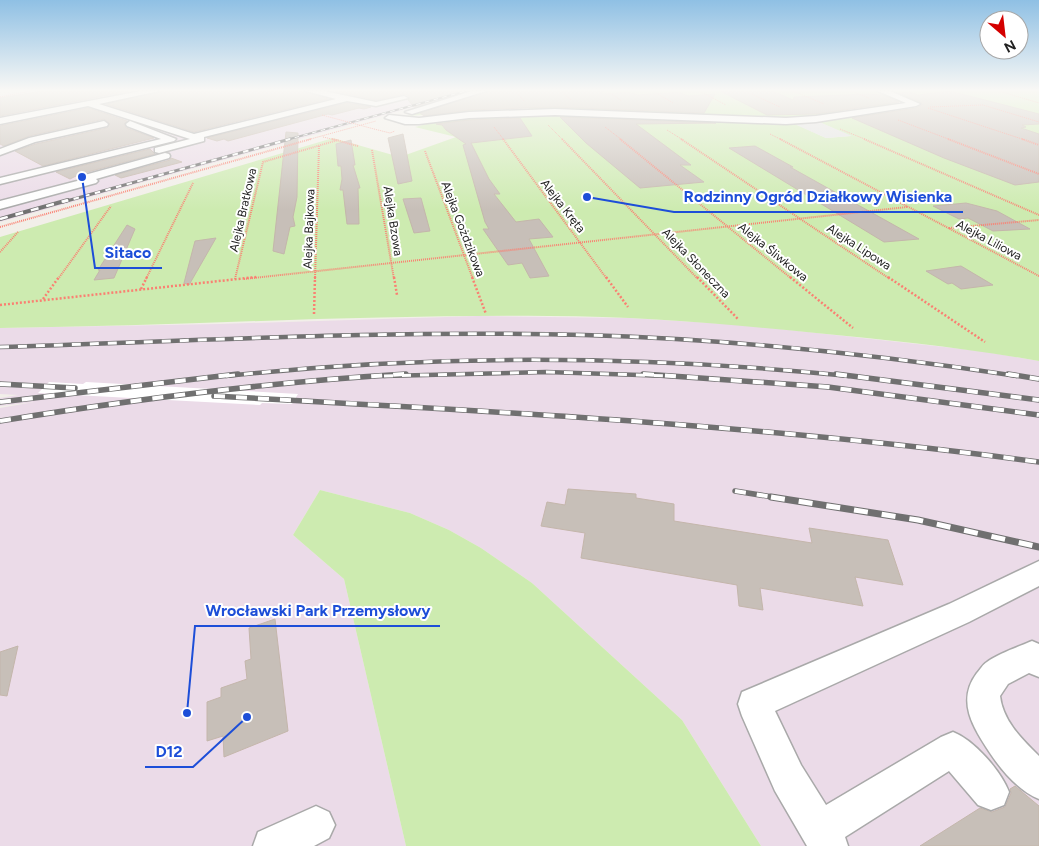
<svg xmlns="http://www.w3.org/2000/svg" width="1039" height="846" font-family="Figtree,sans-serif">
<rect width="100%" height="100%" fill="#f2efe9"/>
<g fill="#ebdbe8">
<polygon points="20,91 472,91 0,222 0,185 19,180 13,176 0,179 0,95"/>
<polygon points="479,316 629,318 744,325 981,351 1039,361 1039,846 761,846 682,720 532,583 481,548 449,530 410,513 320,490 293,535 344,579 406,846 0,846 0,408 34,402 0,406 0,398 18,395 0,394 0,328 219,324"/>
</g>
<g fill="#cdebb0">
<polygon points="491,91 878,91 896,98 884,100 898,105 839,108 847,112 796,119 531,111 521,100 481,104 486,111 407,116"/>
<path d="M885,91H1039V361C965,348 891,340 816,333C727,324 638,316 549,316C366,314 183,326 0,328V237L333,138L400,157L456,137L415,127L442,120L543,114L791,122L826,138L850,136L819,122L922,107L923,105Z"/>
<polygon points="320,490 410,513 449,530 481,548 532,583 682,720 761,846 406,846 344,579 293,535"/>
</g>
<polygon fill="#e2e2e2" points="817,121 852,136 826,138 792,123"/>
<polygon fill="#fff" points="49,382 83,384 86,382 298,394 292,404 262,403 260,405 38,393"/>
<g fill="#c7bfb8" stroke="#c4b6ab">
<polygon points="41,91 129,91 0,116 0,98"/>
<polygon points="161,91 304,91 328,99 194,132 106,104"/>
<polygon points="335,91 465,91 414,107 408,100 410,97 405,94 376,100"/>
<polygon points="488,91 603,91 603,94 629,92 638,95 679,92 688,96 715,94 704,113 555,107 469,110 424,116 420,113"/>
<polygon points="720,91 773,91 793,100 794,97 868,94 882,95 899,102 816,114 767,115"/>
<polygon points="950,91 1039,114 1039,124 1022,125 1026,127 1021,128 1039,134 1039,182 1015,185 944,158 852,118 916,108 922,105 921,102 899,93 910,92 918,95"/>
<polygon points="347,103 371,107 364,109 359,108 332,115 328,114 228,141 224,139 217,141 207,138"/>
<polygon points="88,108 127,121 124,124 126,128 154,138 43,166 15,151 36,144 107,128 110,124 104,119 29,136 4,146 0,144 0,126"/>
<polygon points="560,117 716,123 636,124 691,165 680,165 704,182 640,188 586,143"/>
<polygon points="520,118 532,136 471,143 489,179 500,194 494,194 516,222 539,219 553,237 529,239 549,276 530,278 522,263 508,265 483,229 489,229 485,222 463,145 466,144 446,130 442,125 436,124 469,120"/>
<polygon points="286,132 298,133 297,197 293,217 295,226 290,227 284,254 273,251"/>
<polygon points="403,134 412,181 398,184 388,138"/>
<polygon points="351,140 355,165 353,165 360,188 358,188 359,224 347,224 343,190 340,190 342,179 341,166 338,166 336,144"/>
<polygon points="755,146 793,167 790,167 919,239 884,242 729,148"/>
<polygon points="150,149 155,154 80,174 70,179 56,172"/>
<polygon points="171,158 182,162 121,178 115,175 170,160"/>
<polygon points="421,198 430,231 414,233 403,199"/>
<polygon points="966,203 997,211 1030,229 993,231 968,218 959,219 933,206"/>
<polygon points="127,225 135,229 114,278 94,280 100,270 98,270"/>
<polygon points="216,238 189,285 184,283 195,241"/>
<polygon points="961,266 993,285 961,289 952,283 948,284 926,271"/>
<polygon points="568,489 636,494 636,498 674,504 674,521 812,543 809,528 888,540 903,585 855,577 863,606 760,588 763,610 739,606 737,585 581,558 585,533 541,526 547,502 565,505"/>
<polygon points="275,619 288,731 224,757 223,736 207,741 207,702 221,697 221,688 247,679 245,661 251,659 249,628"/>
<polygon points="18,646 7,696 0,695 0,652"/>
<polygon points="1015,786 1039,806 1039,846 920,846 980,808 992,812 1005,807 1011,793 1010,789"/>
</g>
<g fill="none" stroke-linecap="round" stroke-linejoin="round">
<g stroke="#a9a9a9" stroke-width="3">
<g id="minor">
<polygon points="141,91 159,91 99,104 194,134 336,99 306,91 324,91 376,102 404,96 408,98 376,106 347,101 204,137 204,141 159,153 155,152 155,148 190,139 88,106 0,124 0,118"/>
<polygon points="472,91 486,91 412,114 405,112"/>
<polygon points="878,91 890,91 920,104 916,106 816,122 786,124 555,115 469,118 419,124 405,124 385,118 389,115 419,118 469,112 555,109 786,118 816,116 906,103"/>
<polygon points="104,121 108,124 107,126 35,142 0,155 0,149 29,138"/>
<polygon points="130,121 176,139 174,141 0,184 0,178 161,139 127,126 126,124"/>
<polygon points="165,153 169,154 170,156 169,158 96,179 98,181 96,183 0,209 0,201 81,180 79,178 81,176"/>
<path d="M1039,561V586L969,622L775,711L801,765L826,805L941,737L953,732C974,740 1001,771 1009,792L1004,805L991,810L978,805L949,771L845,837L848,846H807L775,791L742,716L738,704L742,692L949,604Z"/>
<path d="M1032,641L1039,644V677L1029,673L1008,684L1000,696C1003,721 1021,738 1039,756V799C1019,791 1002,771 990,753C973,727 956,701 977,673C980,670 983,664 987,662C999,653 1018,647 1032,641Z"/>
<polygon points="316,806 329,812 335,825 329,838 314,846 253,846 258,832"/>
</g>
</g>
<g stroke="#fa8072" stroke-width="1" stroke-dasharray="1 1" stroke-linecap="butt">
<polyline points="515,91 524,101"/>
<polyline points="561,91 571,100"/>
<polyline points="607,91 622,101"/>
<polyline points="653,91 673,103"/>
<polyline points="699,91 726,105"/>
<polyline points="745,91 780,107"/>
<polyline points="793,91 824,104"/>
<polyline points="851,91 869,98"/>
<polyline points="999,91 1039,103"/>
<polyline points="0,97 31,91"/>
<polyline points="930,107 983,105 1039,122"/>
<polyline points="928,108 1025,140"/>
<polyline points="898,120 951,140"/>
<polyline points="548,125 563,140"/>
<polyline points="494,127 504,140"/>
<polyline points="605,127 622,140"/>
<polyline points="374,129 390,133 395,131"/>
<polyline points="840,129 867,140"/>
<polyline points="667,130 683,140"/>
<polyline points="770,134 782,140"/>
<polyline points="323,137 336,140"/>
<polyline points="307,140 376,121"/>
</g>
<g stroke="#fa8072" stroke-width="2" stroke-dasharray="1 1" stroke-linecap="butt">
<polyline points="332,139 358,146"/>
<polyline points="503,139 607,279"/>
<polyline points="562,139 698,279"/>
<polyline points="620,139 792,279"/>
<polyline points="681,139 890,279"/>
<polyline points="780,139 1039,276"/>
<polyline points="864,139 1039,215"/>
<polyline points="948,139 1039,174"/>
<polyline points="1022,139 1039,145"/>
<polyline points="372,150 394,279"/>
<polyline points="425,151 473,279"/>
<polyline points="0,227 311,139"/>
<polyline points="949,228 1039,220"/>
<polyline points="0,252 18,232"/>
<polyline points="58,279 111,206"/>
<polyline points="146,279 193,183"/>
<polyline points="235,279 263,162 338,140"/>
<polyline points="244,279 907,207"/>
<polyline points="315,279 319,146"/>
</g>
<g stroke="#fa8072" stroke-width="2.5" stroke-dasharray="2 2" stroke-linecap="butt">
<polyline points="394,277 397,295"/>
<polyline points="472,277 486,314"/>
<polyline points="606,277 628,307"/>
<polyline points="697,277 738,319"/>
<polyline points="790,277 853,328"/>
<polyline points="888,277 985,342"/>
<polyline points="141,289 147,277"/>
<polyline points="43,299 59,277"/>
<polyline points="0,305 256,277"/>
<polyline points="314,314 315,277"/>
</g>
<use href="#minor" fill="#fff" fill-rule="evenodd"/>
<g stroke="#707070" stroke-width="2">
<polyline id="rail-far5" points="286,140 466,91"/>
</g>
<g stroke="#707070" stroke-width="3">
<polyline id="rail-far4" points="63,202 290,139"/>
</g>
<g stroke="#707070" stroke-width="4">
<polyline id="rail-far3" points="0,219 68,200"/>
</g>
<g stroke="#707070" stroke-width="4.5">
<g id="rail-far2">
<path d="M0,347C194,341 389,330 584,335C729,339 873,354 1017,376"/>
<path d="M226,376C433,354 641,355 849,376"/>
<polyline points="384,376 546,372 671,376"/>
</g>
</g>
<g stroke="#707070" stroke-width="5.5">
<g id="rail-far1">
<polyline points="643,374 828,387 1039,415"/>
<polyline points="836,374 1039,400"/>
<polyline points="1008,374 1039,379"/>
<polyline points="0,384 75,388"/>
<path d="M214,396C490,411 765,425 1039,462"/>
<polyline points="0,402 238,374"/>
<path d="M0,421C135,399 270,382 406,374"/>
<polyline points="735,491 779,498"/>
</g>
</g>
<g stroke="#707070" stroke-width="7">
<polyline id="rail" points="771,497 918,520 1039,547"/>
</g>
<use href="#rail-far5" stroke="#fff" stroke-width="1" stroke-dasharray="4.5" stroke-linecap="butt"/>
<use href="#rail-far4" stroke="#fff" stroke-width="2" stroke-dasharray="5.5" stroke-linecap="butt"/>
<use href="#rail-far3" stroke="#fff" stroke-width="2.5" stroke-dasharray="8" stroke-linecap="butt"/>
<use href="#rail-far2" stroke="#fff" stroke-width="3" stroke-dasharray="9" stroke-linecap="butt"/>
<use href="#rail-far1" stroke="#fff" stroke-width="4" stroke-dasharray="11" stroke-linecap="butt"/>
<use href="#rail" stroke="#fff" stroke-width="5" stroke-dasharray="14" stroke-linecap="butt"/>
<polyline stroke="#fa8072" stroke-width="1" stroke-dasharray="1 1" stroke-linecap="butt" points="322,115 374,129"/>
</g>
<linearGradient id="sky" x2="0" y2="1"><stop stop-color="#8fc0e4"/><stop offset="0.43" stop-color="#f9f8f5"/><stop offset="1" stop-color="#f9f8f5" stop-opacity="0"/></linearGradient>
<rect width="1039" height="210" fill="url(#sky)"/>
<g text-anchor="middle" stroke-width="4" stroke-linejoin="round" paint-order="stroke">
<g font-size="12" fill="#222" stroke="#fff">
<text transform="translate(563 206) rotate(52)" y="4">Alejka Kręta</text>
<text transform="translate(243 210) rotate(-77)" y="4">Alejka Bratkowa</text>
<text transform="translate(393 221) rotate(81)" y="4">Alejka Bzowa</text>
<text transform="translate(309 229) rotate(-88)" y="4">Alejka Bajkowa</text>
<text transform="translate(463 229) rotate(69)" y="4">Alejka Gożdzikowa</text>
<text transform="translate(989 240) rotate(28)" y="4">Alejka Liliowa</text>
<text transform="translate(859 247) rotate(33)" y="4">Alejka Lipowa</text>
<text transform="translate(773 252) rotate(39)" y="4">Alejka Śliwkowa</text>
<text transform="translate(696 263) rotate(46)" y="4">Alejka Słoneczna</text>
</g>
</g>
<path fill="none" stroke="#1d4ed8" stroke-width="2" d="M587 197L674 212H963M82 177L95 268H162M187 713L195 626H440M247 717L193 767H145"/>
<g fill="#1d4ed8" stroke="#fff" stroke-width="2">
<circle cx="587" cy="197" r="5"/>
<circle cx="82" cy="177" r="5"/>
<circle cx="187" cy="713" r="5"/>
<circle cx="247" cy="717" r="5"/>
</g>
<g font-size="16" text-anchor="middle" font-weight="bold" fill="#1d4ed8" stroke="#fff" stroke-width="4" stroke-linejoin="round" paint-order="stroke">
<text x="818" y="202">Rodzinny Ogród Działkowy Wisienka</text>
<text x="128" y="258">Sitaco</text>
<text x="318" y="616">Wrocławski Park Przemysłowy</text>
<text x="169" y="757">D12</text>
</g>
<g transform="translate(1004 35) rotate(152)"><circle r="24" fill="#ffffff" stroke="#a7a7a7"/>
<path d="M0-4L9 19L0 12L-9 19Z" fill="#d40000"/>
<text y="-8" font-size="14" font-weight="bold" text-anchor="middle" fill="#222222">N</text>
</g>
</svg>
